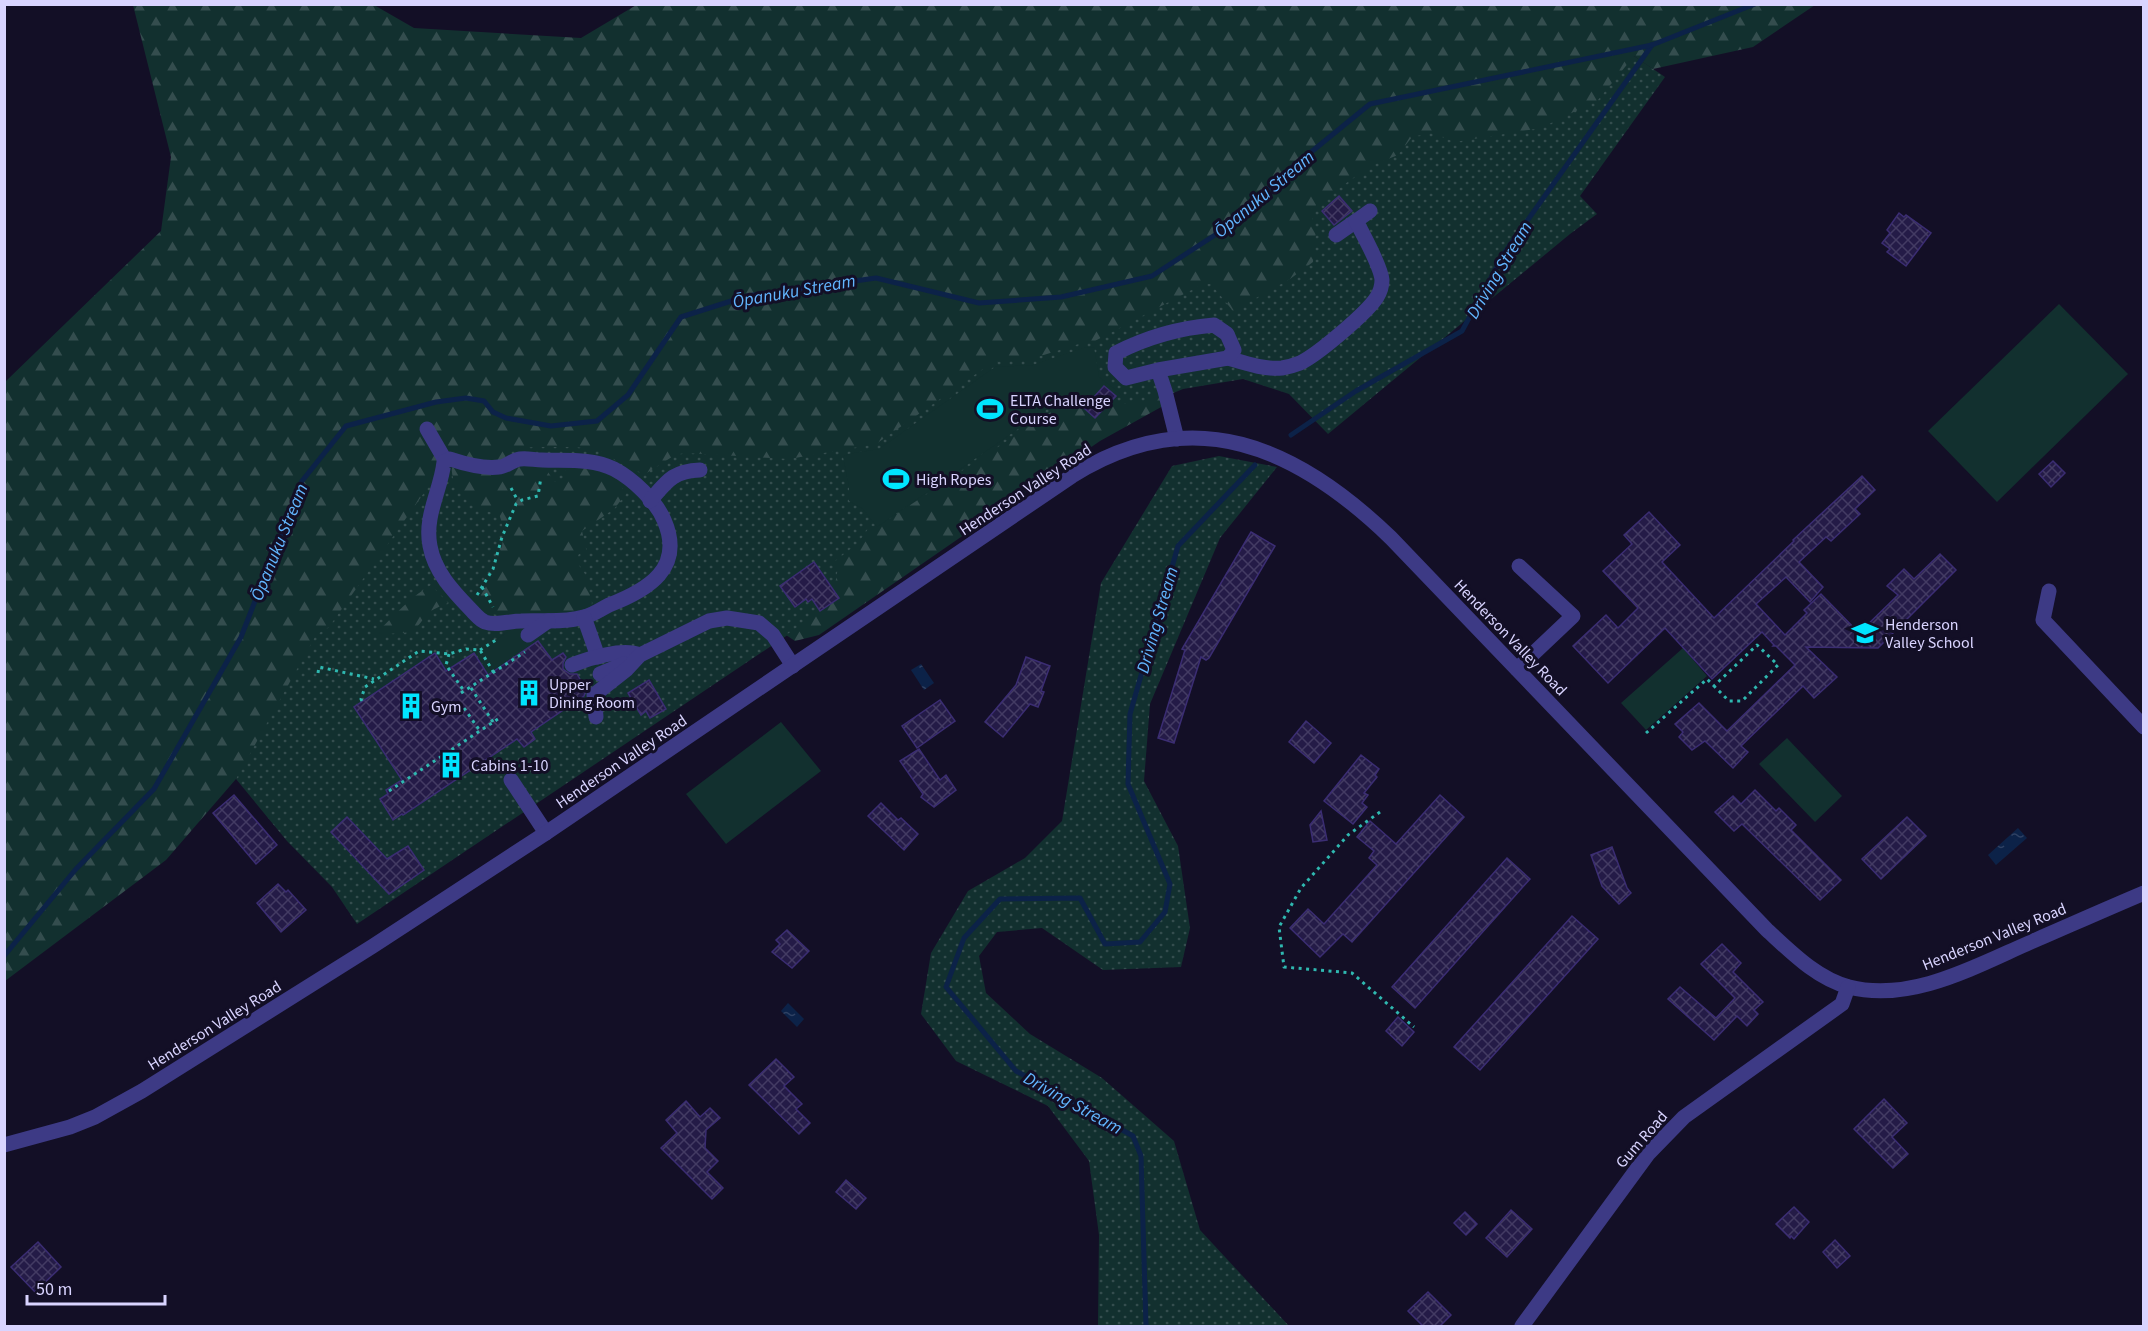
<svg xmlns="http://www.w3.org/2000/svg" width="2148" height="1331" font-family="'Source Sans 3',sans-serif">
<defs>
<pattern id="green-dots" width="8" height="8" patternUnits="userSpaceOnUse" patternTransform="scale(1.5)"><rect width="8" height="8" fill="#12302f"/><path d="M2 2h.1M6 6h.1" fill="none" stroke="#344d4e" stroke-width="1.8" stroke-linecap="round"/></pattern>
<pattern id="forest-firs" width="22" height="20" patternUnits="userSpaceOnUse" patternTransform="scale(1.5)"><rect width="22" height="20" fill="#12302f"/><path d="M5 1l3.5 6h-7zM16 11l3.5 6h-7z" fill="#344d4e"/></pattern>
<pattern id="water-ripples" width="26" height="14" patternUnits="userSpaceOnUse" patternTransform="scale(1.5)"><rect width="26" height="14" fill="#0c2248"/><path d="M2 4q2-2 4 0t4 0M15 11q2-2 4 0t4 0" fill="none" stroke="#2f4163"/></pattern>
<pattern id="building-cross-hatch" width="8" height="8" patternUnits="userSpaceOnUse" patternTransform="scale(1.5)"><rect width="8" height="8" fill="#241b47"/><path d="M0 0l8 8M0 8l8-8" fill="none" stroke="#433b63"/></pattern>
</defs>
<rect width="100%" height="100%" fill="#130f26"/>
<g fill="url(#green-dots)">
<polygon points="1634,56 1665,77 1580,196 1597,214 1570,234 1328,434 1289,394 1243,379 1183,389 1108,420 357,924 332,887 287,841 236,779 356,468 1376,114"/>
<polygon points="1219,456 1277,467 1220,538 1150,704 1144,781 1178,846 1190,928 1181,967 1103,970 1042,928 997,932 979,956 986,993 1030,1034 1102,1078 1174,1141 1200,1230 1289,1326 1098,1326 1099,1235 1089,1161 1048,1106 956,1061 921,1014 931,953 968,891 1025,858 1062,821 1101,583 1172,466"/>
</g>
<g fill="url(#forest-firs)">
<path d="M638,4L1815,5L1753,47L1653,69L1634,56L1598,100L1541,128L1455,142L1431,133L1412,137L1398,155L1368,167L1310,210L1316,231L1313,262L1290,279L1233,311L1211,284H1203L1093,342L1082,343L1031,359L993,362L876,444L789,459L685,453L675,455L645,474L628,468L601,451L576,447H533L505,451L509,458C527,462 548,462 553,482L563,481L566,467L575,462L613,474L626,494L614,509L582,531L587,553L579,554L577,558L578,564L585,574L592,603L589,611L517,618L479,612L472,600C491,575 512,547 499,514C492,512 481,511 475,507C461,498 450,481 452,465L448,459L329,627L316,635L236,779L166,860L5,981V382L161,231L171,157L133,5H374L414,28L581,38Z"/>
<path d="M1159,395L1163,406L1100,441L819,635L795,641L786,635L839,598L834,591L838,567L834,562L858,543L870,526L877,527L1072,398L1094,420L1115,400C1128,409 1146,400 1159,395Z"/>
<path d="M431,585L448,603C441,606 432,609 427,615C421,621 418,628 410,631C399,636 392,630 378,639L375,634C396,615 405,601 431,585Z"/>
</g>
<g fill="#12302f">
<polygon points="2059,304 2128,374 1997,502 1928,431"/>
<polygon points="1094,347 1099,377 1121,394 1094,420 1070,397 1057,402 877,527 863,509 849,501 849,486 843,457 848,454 879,449 995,367 1033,365 1084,348"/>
<polygon points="520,624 534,643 488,673 476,653"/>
<polygon points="1683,648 1707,676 1646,730 1621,703"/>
<polygon points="781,722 821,771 726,844 686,794"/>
<polygon points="1787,738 1842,796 1815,822 1759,764"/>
</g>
<g fill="url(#water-ripples)">
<polygon points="921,664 934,683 924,690 911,670"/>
<polygon points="2018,828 2027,838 1996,865 1988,855"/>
<polygon points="788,1003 804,1019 797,1027 781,1011"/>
</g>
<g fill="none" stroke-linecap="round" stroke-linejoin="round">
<g stroke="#0c2248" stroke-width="5">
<polyline points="1291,435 1356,391 1462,331 1505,252 1652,45"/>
<polyline points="4,956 76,869 154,789 241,637 302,481 346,426 436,402 466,398 484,401 493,412 506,418 551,426 597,421 628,395 681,317 747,296 876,278 979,303 1061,297 1152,276 1218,233 1294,166 1370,104 1652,45 1755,4"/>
<polyline points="1146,1326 1141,1156 1133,1136 1016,1071 946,987 964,938 1000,899 1080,898 1105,944 1140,942 1165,912 1170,884 1128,784 1130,714 1178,546 1255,465"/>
</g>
</g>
<g fill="url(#building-cross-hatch)" stroke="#3b2d73" stroke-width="1.5">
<polygon points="1339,196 1352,211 1334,225 1322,211"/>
<polygon points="1899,213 1904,217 1906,215 1931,233 1906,266 1887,252 1890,249 1882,243 1890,233 1887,230"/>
<polygon points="1104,386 1116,396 1095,418 1084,408"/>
<polygon points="2053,461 2065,473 2051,487 2039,474"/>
<polygon points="1862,476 1875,490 1855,509 1860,514 1831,541 1826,537 1799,562 1823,587 1810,602 1786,577 1756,604 1785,635 1807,613 1804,610 1821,594 1859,633 1898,595 1887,586 1904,569 1914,579 1940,554 1956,570 1878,648 1806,647 1837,677 1814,698 1803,686 1741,746 1748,752 1733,768 1705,741 1692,750 1679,737 1683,732 1675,724 1699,703 1727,731 1795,665 1776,646 1773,646 1774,645 1762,632 1712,679 1665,628 1608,683 1573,646 1606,615 1618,628 1638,608 1603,571 1632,544 1624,535 1649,512 1680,545 1662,562 1714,618 1794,541 1793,540"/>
<polygon points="1251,532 1275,546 1209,658 1206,660 1201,657 1174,743 1158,738 1185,650 1182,649"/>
<polygon points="814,562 839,598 820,611 812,599 808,602 806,599 795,607 780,586"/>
<polygon points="538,641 552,660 563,653 566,657 563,663 563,669 570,674 577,674 586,690 584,696 531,732 535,739 524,747 517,739 403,815 402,814 393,820 380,799 388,794 386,790 402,780 354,707 435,653 446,671 474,653 488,675"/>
<polygon points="1026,657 1050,666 1041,691 1044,692 1038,707 1030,704 1003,737 985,722 1016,685"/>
<polygon points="649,680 666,709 650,718 646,711 641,715 628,693"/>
<polygon points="940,700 955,721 917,748 902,726"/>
<polygon points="1306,721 1331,743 1314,763 1289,742"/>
<polygon points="919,749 940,780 946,775 956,790 934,807 921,797 923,794 900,761"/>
<polygon points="1361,755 1379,769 1375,775 1377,777 1364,793 1368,795 1362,803 1367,807 1353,824 1324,801"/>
<polygon points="1755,790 1776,811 1779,808 1796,825 1791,830 1841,880 1820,900 1742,824 1734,831 1715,812 1733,796 1741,804"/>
<polygon points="234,795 277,845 256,864 213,813"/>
<polygon points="1440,795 1464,817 1352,942 1343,934 1320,957 1290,928 1308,909 1324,924 1377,865 1369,858 1374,851 1357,837 1370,821 1396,844"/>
<polygon points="881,803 898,820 901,818 918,834 904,850 868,816"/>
<polygon points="1321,811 1327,840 1313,842 1310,825"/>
<polygon points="347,817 387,859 408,846 424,870 389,894 331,832"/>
<polygon points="1907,817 1926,836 1881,879 1862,859"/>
<polygon points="1612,847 1627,888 1631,893 1619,904 1602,886 1591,855"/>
<polygon points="1507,858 1530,879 1415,1008 1392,987"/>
<polygon points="278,884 286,892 288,890 306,910 281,932 257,903"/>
<polygon points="1572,916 1598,939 1480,1070 1454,1047"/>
<polygon points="787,930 809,951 792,968 772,952 780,944 776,940"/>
<polygon points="1722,944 1741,963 1733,972 1763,1002 1754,1010 1758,1014 1747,1026 1737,1016 1714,1040 1668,999 1680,987 1716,1018 1735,998 1701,964"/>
<polygon points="1398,1017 1414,1032 1402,1046 1386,1031"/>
<polygon points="776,1059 794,1077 784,1086 802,1104 796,1109 810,1123 799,1134 749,1085"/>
<polygon points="1884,1099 1907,1123 1892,1137 1908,1154 1893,1168 1854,1129"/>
<polygon points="686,1101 700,1117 710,1108 720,1118 706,1130 705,1148 718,1161 707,1172 723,1188 712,1199 661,1148 677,1133 666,1120"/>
<polygon points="846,1180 866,1198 856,1209 836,1192"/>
<polygon points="1794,1207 1809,1222 1794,1239 1791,1236 1790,1238 1776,1224"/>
<polygon points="1511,1210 1532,1229 1507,1257 1486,1238"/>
<polygon points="1465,1212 1477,1224 1466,1235 1454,1223"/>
<polygon points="1835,1240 1850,1256 1837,1268 1823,1252"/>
<polygon points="38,1242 61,1267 35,1292 11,1267"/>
<polygon points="1428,1292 1451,1315 1440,1326 1423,1326 1408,1311"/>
</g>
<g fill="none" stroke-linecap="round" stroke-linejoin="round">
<g stroke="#2fb8b0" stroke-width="3" stroke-dasharray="3 4.5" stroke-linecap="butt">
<polyline points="511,488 518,501"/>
<polyline points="482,587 493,607"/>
<polyline points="477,595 493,569 502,537 516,504 522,500 538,496 541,477"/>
<polyline points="480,650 496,640"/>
<polyline points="449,654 446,665 464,691"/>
<polyline points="318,673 319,667 374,679"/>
<polyline points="471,688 493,722"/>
<polyline points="461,693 525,652"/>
<polyline points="362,701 361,699 365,687 419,651 449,654 466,649 480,650 494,673"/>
<polyline points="464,708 480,731"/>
<polyline points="1646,733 1707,679 1714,686 1757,645 1778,665 1742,701 1729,701 1714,686"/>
<polyline points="389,791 501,717"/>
<polyline points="1380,812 1348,835 1301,888 1279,927 1284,967 1352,973 1414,1027"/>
</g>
<g stroke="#3d3a85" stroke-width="15">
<polyline points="1336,235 1356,221"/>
<path d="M1228,358C1245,363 1265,370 1282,368C1288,367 1295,365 1300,363C1317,355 1367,313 1377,297C1380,292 1382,286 1382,280C1381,267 1363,234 1356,221L1370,211"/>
<path d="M1158,370L1228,358L1234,350L1227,334L1214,325C1179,328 1147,337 1116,353L1115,367L1126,378L1158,370L1165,391L1177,439"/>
<polyline points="427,429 445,460"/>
<path d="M450,459C465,464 483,469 499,467C506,467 512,460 520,459C527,458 535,460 542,460C566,461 592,458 614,469C633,479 656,501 664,520C685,568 648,590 609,605C601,609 593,615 584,617C564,623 541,620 521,621C509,621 496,626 485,622C480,620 478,617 474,613C456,594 435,574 430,546C424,516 441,490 444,462Z"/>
<path d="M650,501C667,481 673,471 700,470"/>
<polyline points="2049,591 2043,620 2144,727"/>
<polyline points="584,617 598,657"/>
<polyline points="528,635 548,621"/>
<path d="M572,665C589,658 623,648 640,655"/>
<polyline points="1517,669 1573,616 1519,566"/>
<polyline points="600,674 624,664"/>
<polyline points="596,717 594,695 627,669 640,655 709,621 727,618 759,623 773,635 793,666"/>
<polyline points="511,780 546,833"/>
<path d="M4,1145L70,1127L95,1117L142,1091L373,946L546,833L1072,476C1193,400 1297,447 1391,538L1767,930C1791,952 1816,978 1849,987C1911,1003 1976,966 2031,942C2068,926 2106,909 2144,893"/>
<polyline points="1522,1326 1648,1154 1684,1117 1842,1004 1848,987"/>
</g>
</g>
<defs>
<g id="stadium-bare" transform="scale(2.07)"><path d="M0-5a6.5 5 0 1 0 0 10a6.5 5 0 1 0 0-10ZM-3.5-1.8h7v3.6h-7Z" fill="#00e5ff" stroke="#130f26" stroke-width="2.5" paint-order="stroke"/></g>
<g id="school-bare" transform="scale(2.07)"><path d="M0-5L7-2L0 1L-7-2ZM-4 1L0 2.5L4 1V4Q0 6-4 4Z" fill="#00e5ff" stroke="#130f26" stroke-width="2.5" paint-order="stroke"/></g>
<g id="building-bare" transform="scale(2.07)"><path d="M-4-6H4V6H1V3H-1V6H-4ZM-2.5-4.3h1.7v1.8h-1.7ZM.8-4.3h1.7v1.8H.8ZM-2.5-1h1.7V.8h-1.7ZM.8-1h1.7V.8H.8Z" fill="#00e5ff" stroke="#130f26" stroke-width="2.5" paint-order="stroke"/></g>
</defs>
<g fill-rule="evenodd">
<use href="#stadium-bare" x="990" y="409"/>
<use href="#stadium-bare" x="896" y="479"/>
<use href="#school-bare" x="1865" y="633"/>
<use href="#building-bare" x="529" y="693"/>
<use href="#building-bare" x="411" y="706"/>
<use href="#building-bare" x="451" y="765"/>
</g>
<g text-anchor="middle" stroke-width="6" stroke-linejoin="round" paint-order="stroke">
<g font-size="16" fill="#d9d4ff" stroke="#130f26" text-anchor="start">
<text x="1010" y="406">ELTA Challenge<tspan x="1010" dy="18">Course</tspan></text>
<text x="916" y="485">High Ropes</text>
<text x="1885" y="630">Henderson<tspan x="1885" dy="18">Valley School</tspan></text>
<text x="549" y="690">Upper<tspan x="549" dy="18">Dining Room</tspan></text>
<text x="431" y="712">Gym</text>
<text x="471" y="771">Cabins 1-10</text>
</g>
<g font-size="16" fill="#d9d4ff" stroke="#130f26">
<text transform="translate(1025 489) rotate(-33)" y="6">Henderson Valley Road</text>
<text transform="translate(1511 637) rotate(46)" y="6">Henderson Valley Road</text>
<text transform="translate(621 761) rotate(-34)" y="6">Henderson Valley Road</text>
<text transform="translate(1994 936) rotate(-22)" y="6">Henderson Valley Road</text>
<text transform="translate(214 1025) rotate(-32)" y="6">Henderson Valley Road</text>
<text transform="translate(1641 1139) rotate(-49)" y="6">Gum Road</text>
</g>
<g font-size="18" font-style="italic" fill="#62b6ff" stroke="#130f26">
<text transform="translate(1264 194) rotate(-40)" y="6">Ōpanuku Stream</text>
<text transform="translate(1499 270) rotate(-59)" y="6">Driving Stream</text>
<text transform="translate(794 291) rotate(-10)" y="6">Ōpanuku Stream</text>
<text transform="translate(279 542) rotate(-68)" y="6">Ōpanuku Stream</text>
<text transform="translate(1157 620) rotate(-74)" y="6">Driving Stream</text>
<text transform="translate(1073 1103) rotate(29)" y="6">Driving Stream</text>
</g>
</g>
<rect width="2148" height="1331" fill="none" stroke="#d9d4ff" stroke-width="12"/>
<path d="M27 1295v9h138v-9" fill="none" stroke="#d9d4ff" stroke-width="3"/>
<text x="36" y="1295" font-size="18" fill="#d9d4ff" stroke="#130f26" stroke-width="4.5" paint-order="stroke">50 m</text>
</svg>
